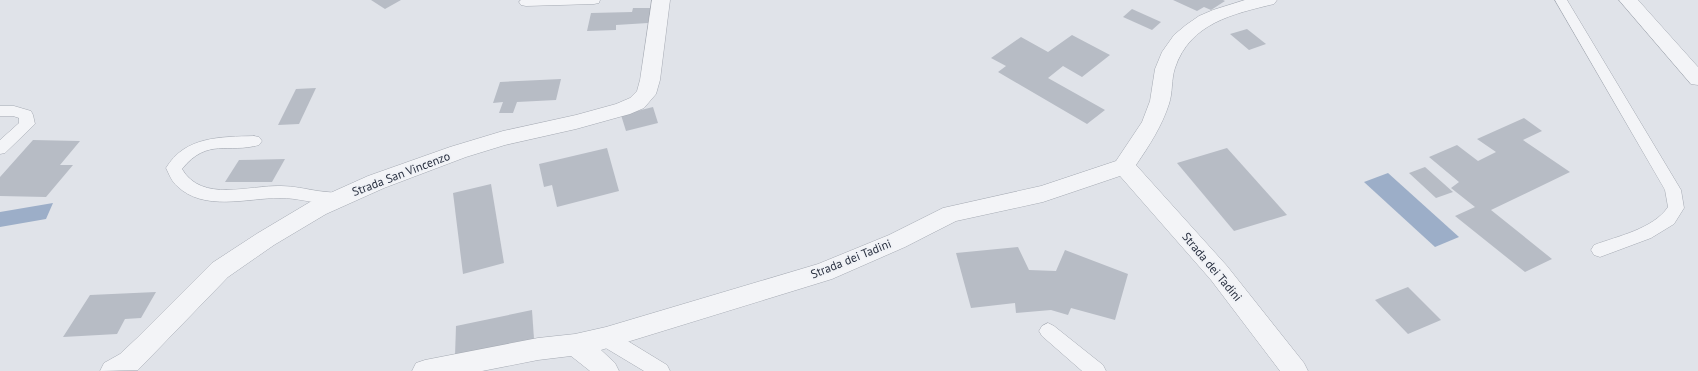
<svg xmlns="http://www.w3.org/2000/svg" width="1698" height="371" font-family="'PT Sans',sans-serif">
<rect width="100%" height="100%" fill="#e0e3e9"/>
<g fill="#9caec8">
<polygon points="1388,173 1459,237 1435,247 1364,182"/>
<polygon points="53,203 46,219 0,227 0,212"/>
</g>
<g fill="#b7bcc5">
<polygon points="371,0 401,0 385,9"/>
<polygon points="1173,0 1223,0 1225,1 1211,10 1204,7 1197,11"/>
<polygon points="633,8 651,8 648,23 616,25 616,30 587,31 591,13 632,12"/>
<polygon points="1132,9 1161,22 1152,30 1123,17"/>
<polygon points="1247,29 1266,44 1249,50 1230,34"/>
<polygon points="1072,35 1110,55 1082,77 1063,66 1048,78 1105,110 1087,124 998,72 1006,66 991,58 1021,37 1048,52"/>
<polygon points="561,79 556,100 517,102 513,113 499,113 503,102 493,103 500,82"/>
<polygon points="316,88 299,124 278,125 296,89"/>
<polygon points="653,107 658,123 626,131 621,115"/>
<polygon points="1524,118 1542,131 1523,140 1570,172 1491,210 1552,259 1525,272 1455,216 1475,207 1451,188 1459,182 1429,157 1457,145 1478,161 1496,152 1477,139"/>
<polygon points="33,140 80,141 60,165 73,165 46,197 0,196 0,177"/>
<polygon points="607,148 619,191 557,207 552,185 544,187 539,164"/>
<polygon points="1227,148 1287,215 1234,231 1177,163"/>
<polygon points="285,159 272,182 225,182 239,160"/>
<polygon points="1425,167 1453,192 1436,198 1409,173"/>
<polygon points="491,184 504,263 463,274 453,193"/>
<polygon points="1018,247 1029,270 1056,271 1065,250 1128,274 1115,320 1071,308 1068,315 1051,310 1016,313 1015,303 971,308 956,253"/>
<polygon points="1408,287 1441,320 1408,334 1375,300"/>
<polygon points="156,292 141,318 125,319 117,334 63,337 90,295"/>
<polygon points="532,310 534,339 455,356 456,326"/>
</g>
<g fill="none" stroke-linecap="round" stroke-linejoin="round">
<g stroke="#a5aab3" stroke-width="1">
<g id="lane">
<polygon points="521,0 600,0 599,3 594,4 526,6 521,5 519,2"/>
<path d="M1555,0H1567L1681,190L1684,208L1674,224L1651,238L1600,257L1594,255L1591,250L1594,245C1618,236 1653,229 1668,207L1665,190Z"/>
<polygon points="0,106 14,106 31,111 33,115 35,124 5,153 0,154 0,140 19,123 19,118 13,116 0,116"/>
<path d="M254,136L259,137L262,141L259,145C228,154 208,137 182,169C202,203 249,185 281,186C293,186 306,189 318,191C326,192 334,192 342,195L344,199L342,203L336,205L329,204C313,203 297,198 280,198C247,198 204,212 177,186C172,182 169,174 166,168C185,136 221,137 254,136Z"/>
<polygon points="1048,323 1054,326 1103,365 1106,371 1082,371 1042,336 1039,331 1042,326"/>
<polygon points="606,330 613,332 667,365 670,371 644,371 599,344 597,338 599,332"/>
</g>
</g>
<g stroke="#a5aab3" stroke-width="1">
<g id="street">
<polygon points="652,0 670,0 660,80 656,94 644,108 630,114 576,129 505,145 466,157 384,188 326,214 274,245 228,277 138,370 100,371 104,363 120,354 137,338 212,263 258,233 310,202 368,176 450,147 503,131 576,115 616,104 630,98 637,91 640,80"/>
<path d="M1245,0H1277L1274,4C1233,14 1190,23 1175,68C1171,80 1173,92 1169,104C1162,126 1149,146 1136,165L1227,266L1304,363L1308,371H1280L1211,280L1120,176L1043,202L956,221L905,247L832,279L601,350L615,363L619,371H590L571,356L538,360L482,371H412L416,363L425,360L538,338L575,334L606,327L818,264L889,235L943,208L1041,186L1116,161L1142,122L1150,101L1155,69L1162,52L1174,35L1186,25L1199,16L1213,10Z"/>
<polygon points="1619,0 1638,0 1698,67 1698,85 1691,84"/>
</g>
</g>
<use href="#lane" fill="#f3f4f7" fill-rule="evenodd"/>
<use href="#street" fill="#f3f4f7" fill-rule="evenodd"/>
</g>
<g text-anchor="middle" stroke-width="3.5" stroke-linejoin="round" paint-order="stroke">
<g font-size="12" fill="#293040" stroke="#f0f2f6">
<text transform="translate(401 174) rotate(-21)" y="4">Strada San Vincenzo</text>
<text transform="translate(851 259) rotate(-22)" y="4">Strada dei Tadini</text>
<text transform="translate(1212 267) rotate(50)" y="4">Strada dei Tadini</text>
</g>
</g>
</svg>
